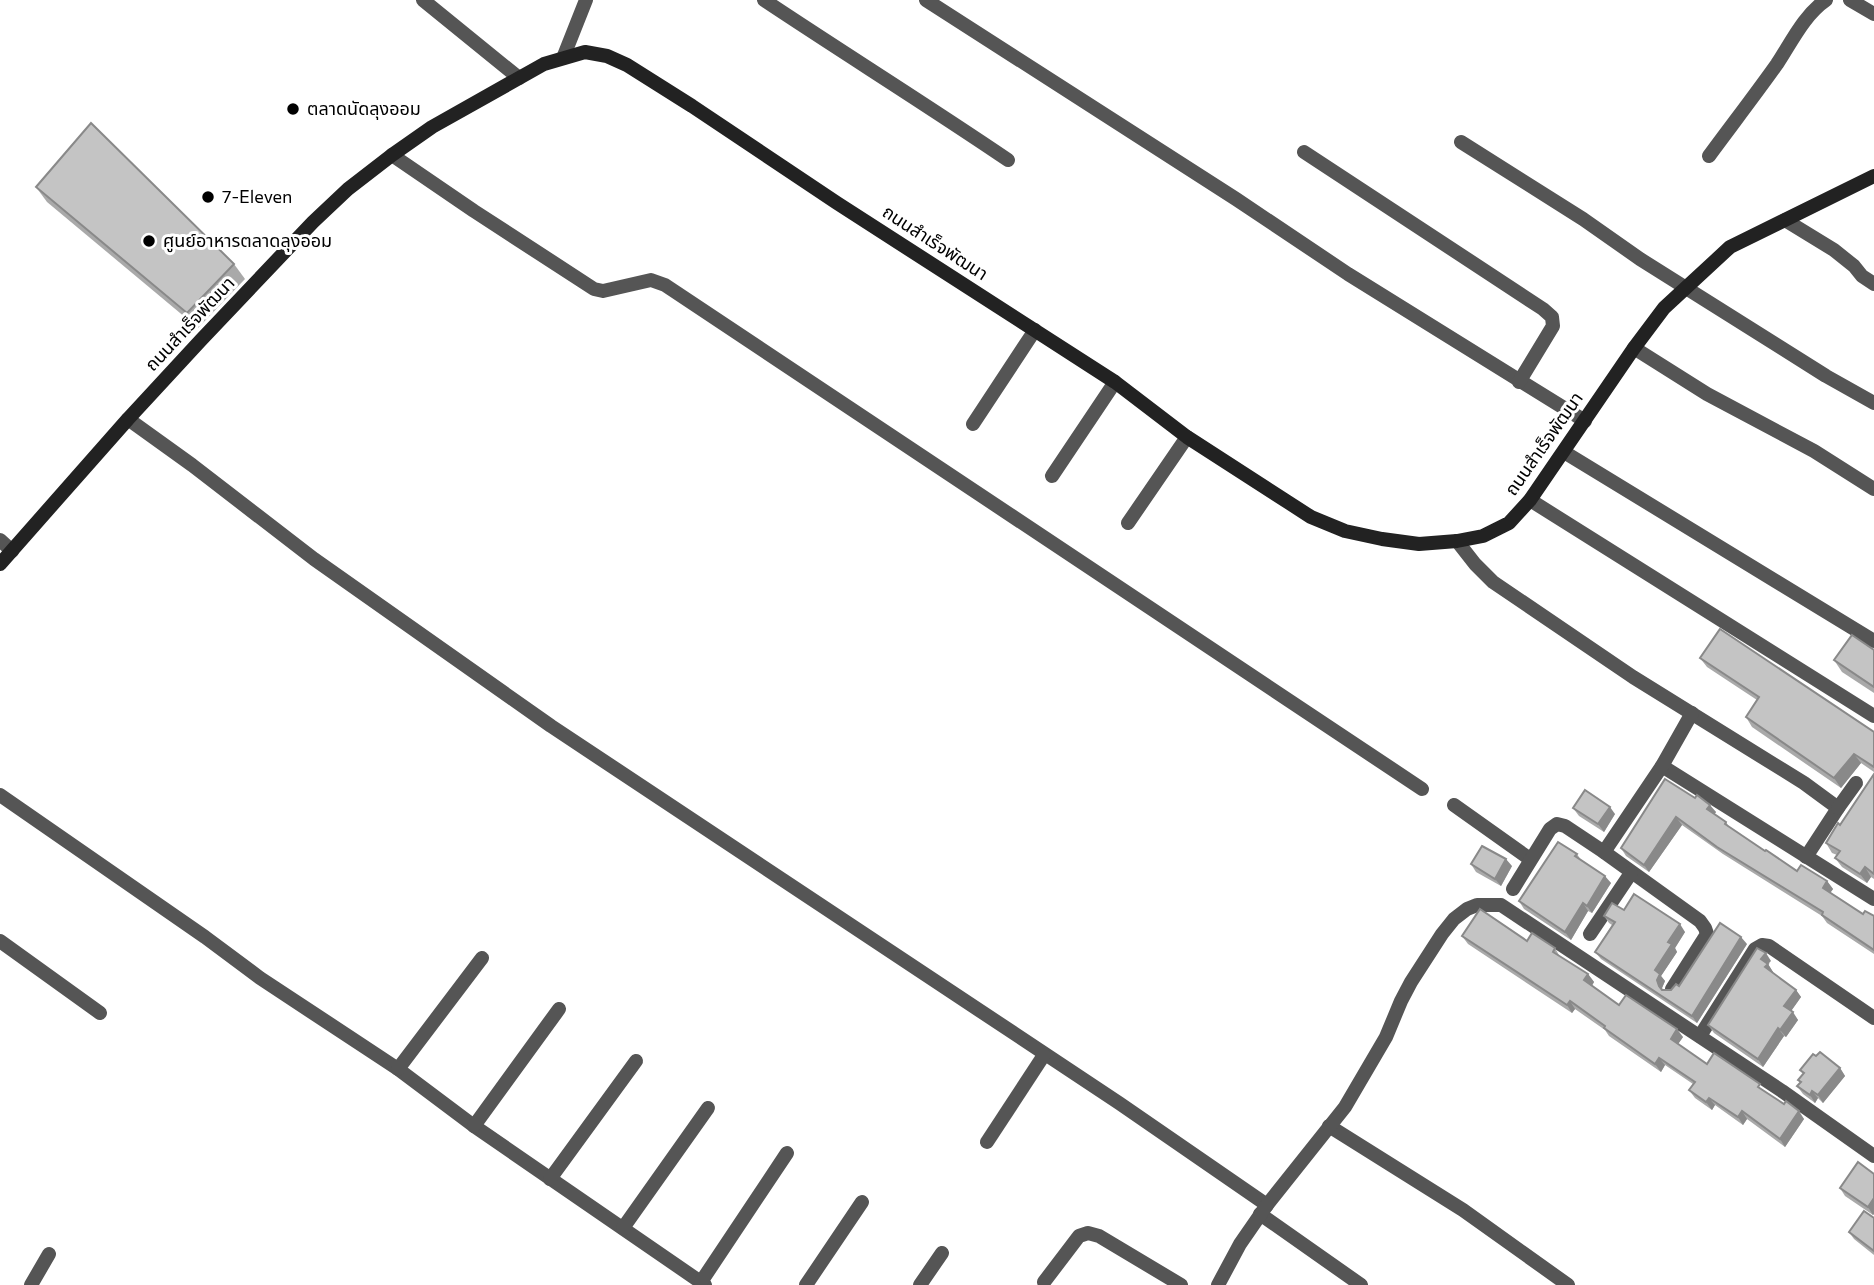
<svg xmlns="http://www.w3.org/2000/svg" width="1874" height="1285" font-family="Commissioner,'Noto Sans Thai',sans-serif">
<rect width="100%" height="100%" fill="#fff"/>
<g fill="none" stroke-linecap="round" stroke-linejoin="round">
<g stroke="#555" stroke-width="14">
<polyline points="423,0 519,78"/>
<path d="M764,0C845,54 927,105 1008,160"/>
<polyline points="926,0 1236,199 1348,274 1585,421"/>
<polyline points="1850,0 1874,14"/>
<polyline points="563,58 586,0"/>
<polyline points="1461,142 1583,219 1640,259 1826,376 1874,403"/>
<polyline points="1304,152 1543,309 1552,317 1553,326 1519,382"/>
<polyline points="392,155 474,211 594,289 603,291 651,280 665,285 1422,789"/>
<path d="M1709,156C1731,126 1755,95 1777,64C1791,43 1804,15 1826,0"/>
<polyline points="1785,220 1834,250 1854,266 1862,276 1874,284"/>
<polyline points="1634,348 1707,394 1814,451 1874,489"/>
<polyline points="128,419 192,465 314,559 551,726 1119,1103 1267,1205"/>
<polyline points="973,424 1035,330"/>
<polyline points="1564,452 1874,641"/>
<polyline points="1052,476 1115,382"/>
<polyline points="1530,500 1874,716"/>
<polyline points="1128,523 1187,437"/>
<polyline points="0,540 12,551"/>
<polyline points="1457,541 1475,564 1493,582 1633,677 1804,783 1838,808 1806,857"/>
<polyline points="1662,766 1874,899"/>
<polyline points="0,795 205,937 260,978 398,1069 474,1126 705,1285"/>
<polyline points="1454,805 1530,859"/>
<polyline points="1838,808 1856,783"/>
<polyline points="1604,852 1662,766 1692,713"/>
<polyline points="1513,889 1550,829 1557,824 1565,826 1604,852 1700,921 1705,928 1707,934 1672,989"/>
<polyline points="1590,934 1631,873"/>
<polyline points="0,941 100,1013"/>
<polyline points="1700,1036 1755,949 1762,945 1769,946 1874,1018"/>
<polyline points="398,1069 482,958"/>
<polyline points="474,1126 559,1009"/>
<polyline points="1329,1126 1463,1210 1568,1285"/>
<polyline points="987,1142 1044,1055"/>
<polyline points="550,1179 636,1061"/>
<polyline points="1260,1214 1361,1285"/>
<polyline points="623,1228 708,1108"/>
<polyline points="701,1282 787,1153"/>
<polyline points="1044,1282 1079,1236 1088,1233 1099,1236 1181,1285"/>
<polyline points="31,1285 49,1254"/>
<polyline points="806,1285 862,1202"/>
<polyline points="920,1285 942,1253"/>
<polyline points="1218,1285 1240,1244 1267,1205 1345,1107 1386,1037 1401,1001 1411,982 1442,934 1454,919 1467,909 1477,905 1501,905 1782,1091 1874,1156"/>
</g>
<polyline stroke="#222" stroke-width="14" points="0,564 128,419 201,340 313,222 348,189 392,155 432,127 544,64 585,52 607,56 627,65 692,106 837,203 1115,382 1187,437 1311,517 1345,531 1382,539 1419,544 1457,541 1483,536 1509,523 1530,500 1634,348 1664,308 1730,247 1874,176"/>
</g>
<g fill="#a9a9a9">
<polygon points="36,187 234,264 245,279 198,328 47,202"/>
<polygon points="1874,650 1874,693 1842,672 1834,660"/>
<polygon points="1700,658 1874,732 1874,772 1861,763 1841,788 1752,727 1746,717 1757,700 1707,667"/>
<polygon points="1874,774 1874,879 1871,877 1867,883 1842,867 1835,858 1837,855 1832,853 1826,843 1840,825"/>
<polygon points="1665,779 1716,812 1714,814 1726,822 1729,827 1765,851 1797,871 1827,881 1833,889 1830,893 1863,914 1874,916 1874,954 1827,923 1822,916 1723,854 1682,825 1649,872 1626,856 1621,848"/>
<polygon points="1573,808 1615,814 1604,832 1579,816"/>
<polygon points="1577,854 1581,860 1611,883 1592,913 1588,911 1571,940 1524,909 1519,901"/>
<polygon points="1471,864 1512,866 1501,886 1476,872"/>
<polygon points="1624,910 1685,932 1675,948 1677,952 1661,976 1665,981 1662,988 1663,990 1671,990 1679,986 1747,944 1697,1023 1601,959 1595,952 1612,925 1609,923 1604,916"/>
<polygon points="1462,936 1527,941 1555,948 1560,957 1588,974 1594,982 1592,986 1619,1005 1683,1037 1678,1044 1707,1064 1766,1092 1804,1119 1785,1147 1747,1119 1743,1125 1715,1105 1712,1110 1695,1098 1689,1090 1693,1084 1665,1065 1661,1072 1609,1036 1605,1030 1575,1009 1572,1013 1468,944"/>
<polygon points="1771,961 1768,964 1773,972 1773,973 1796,990 1801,997 1791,1011 1798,1020 1786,1037 1784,1036 1763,1067 1714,1033 1708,1025"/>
<polygon points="1816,1056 1840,1068 1845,1076 1823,1103 1818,1098 1815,1103 1803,1094 1797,1086 1800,1082 1798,1080 1803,1074 1800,1070"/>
<polygon points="1874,1174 1874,1214 1873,1215 1845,1196 1840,1188"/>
<polygon points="1874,1218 1874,1255 1854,1239 1849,1232"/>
</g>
<g fill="#898989">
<polygon points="1854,754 1861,763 1841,788 1834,778"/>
<polygon points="1710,805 1716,812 1713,817 1707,809"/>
<polygon points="1610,807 1615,814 1604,832 1598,824"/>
<polygon points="1676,817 1682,825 1649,872 1644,865"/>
<polygon points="1506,859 1512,866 1501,886 1495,879"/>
<polygon points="1865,867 1871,877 1867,883 1860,874"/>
<polygon points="1605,876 1611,883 1592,913 1587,906"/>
<polygon points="1827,881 1833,889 1828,896 1823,888"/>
<polygon points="1583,903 1588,911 1571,940 1565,932"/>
<polygon points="1680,924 1685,932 1675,948 1677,952 1661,976 1665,981 1662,988 1664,994 1659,986 1655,970 1668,942"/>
<polygon points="1741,937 1747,944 1697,1023 1692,1016"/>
<polygon points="1766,953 1771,961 1768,964 1773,972 1771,975 1761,959"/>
<polygon points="1588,974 1594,982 1590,988 1584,980"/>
<polygon points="1796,990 1801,997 1789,1014 1784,1006"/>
<polygon points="1570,1001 1575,1009 1572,1013 1567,1005"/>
<polygon points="1793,1012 1798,1020 1786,1037 1780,1030"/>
<polygon points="1778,1028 1784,1036 1763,1067 1758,1059"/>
<polygon points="1677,1029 1683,1037 1676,1047 1671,1039"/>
<polygon points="1659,1058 1665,1065 1661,1072 1655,1064"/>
<polygon points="1840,1068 1845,1076 1823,1103 1818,1095"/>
<polygon points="1812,1091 1818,1098 1815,1103 1810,1095"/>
<polygon points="1709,1098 1715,1105 1712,1110 1706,1102"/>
<polygon points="1742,1111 1747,1119 1743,1125 1738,1117"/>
<polygon points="1799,1111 1804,1119 1785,1147 1780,1139"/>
<polygon points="1874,1198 1874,1214 1873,1215 1868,1207"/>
</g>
<g fill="#c4c4c4" stroke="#898989" stroke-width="2">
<polygon points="91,123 234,264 187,313 36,187"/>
<polygon points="1720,629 1874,732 1874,767 1854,754 1834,778 1746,717 1759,697 1700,658"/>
<polygon points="1852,635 1874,650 1874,687 1834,660"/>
<polygon points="1874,774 1874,874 1865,867 1860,874 1835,858 1840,851 1826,843 1838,823 1840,825"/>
<polygon points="1665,779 1695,798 1697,795 1710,805 1707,809 1726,822 1725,824 1765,851 1766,850 1797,871 1801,865 1827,881 1823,888 1863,914 1865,911 1874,916 1874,950 1822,915 1823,912 1717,847 1676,817 1644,865 1621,848"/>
<polygon points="1585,790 1610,807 1598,824 1573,808"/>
<polygon points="1558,842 1577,854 1575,856 1605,876 1587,906 1583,903 1565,932 1519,901"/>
<polygon points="1482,846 1506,859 1495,879 1471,864"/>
<polygon points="1634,894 1680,924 1668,942 1672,944 1655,970 1660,974 1657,980 1659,986 1662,990 1671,990 1676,984 1679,986 1720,923 1741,937 1692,1016 1595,952 1615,922 1604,916 1612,903 1624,910"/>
<polygon points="1480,909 1527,941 1532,933 1555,948 1553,952 1588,974 1584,980 1619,1005 1626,995 1677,1029 1671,1039 1707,1064 1714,1053 1760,1084 1758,1087 1784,1104 1786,1101 1799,1111 1780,1139 1742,1111 1738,1117 1709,1098 1706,1102 1689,1090 1695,1082 1659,1058 1655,1064 1604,1028 1605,1026 1570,1001 1567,1005 1462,936"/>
<polygon points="1757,948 1766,953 1761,959 1768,964 1765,967 1796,990 1784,1006 1793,1012 1780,1030 1778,1028 1758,1059 1708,1025"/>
<polygon points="1820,1052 1840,1068 1818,1095 1812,1091 1810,1095 1797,1086 1801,1082 1798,1080 1804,1073 1800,1070 1813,1054 1816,1056"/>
<polygon points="1858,1162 1874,1174 1874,1198 1868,1207 1840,1188"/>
<polygon points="1864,1211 1874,1218 1874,1251 1849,1232"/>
</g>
<g fill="#000" stroke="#fff" stroke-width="2.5">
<circle cx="293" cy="109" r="7"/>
<circle cx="208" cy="197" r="7"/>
<circle cx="149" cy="241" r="7"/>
</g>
<g text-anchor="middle" stroke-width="6" stroke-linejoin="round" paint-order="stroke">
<g font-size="18" fill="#000" stroke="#fff" text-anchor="start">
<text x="307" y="115">ตลาดนัดลุงออม</text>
<text x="222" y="203">7-Eleven</text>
<text x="163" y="247">ศูนย์อาหารตลาดลุงออม</text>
</g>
<g font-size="18" fill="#000" stroke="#fff">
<text transform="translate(935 243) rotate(33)" y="6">ถนนสำเร็จพัฒนา</text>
<text transform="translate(190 324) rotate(-47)" y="6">ถนนสำเร็จพัฒนา</text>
<text transform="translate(1544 444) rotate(-55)" y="6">ถนนสำเร็จพัฒนา</text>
</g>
</g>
</svg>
